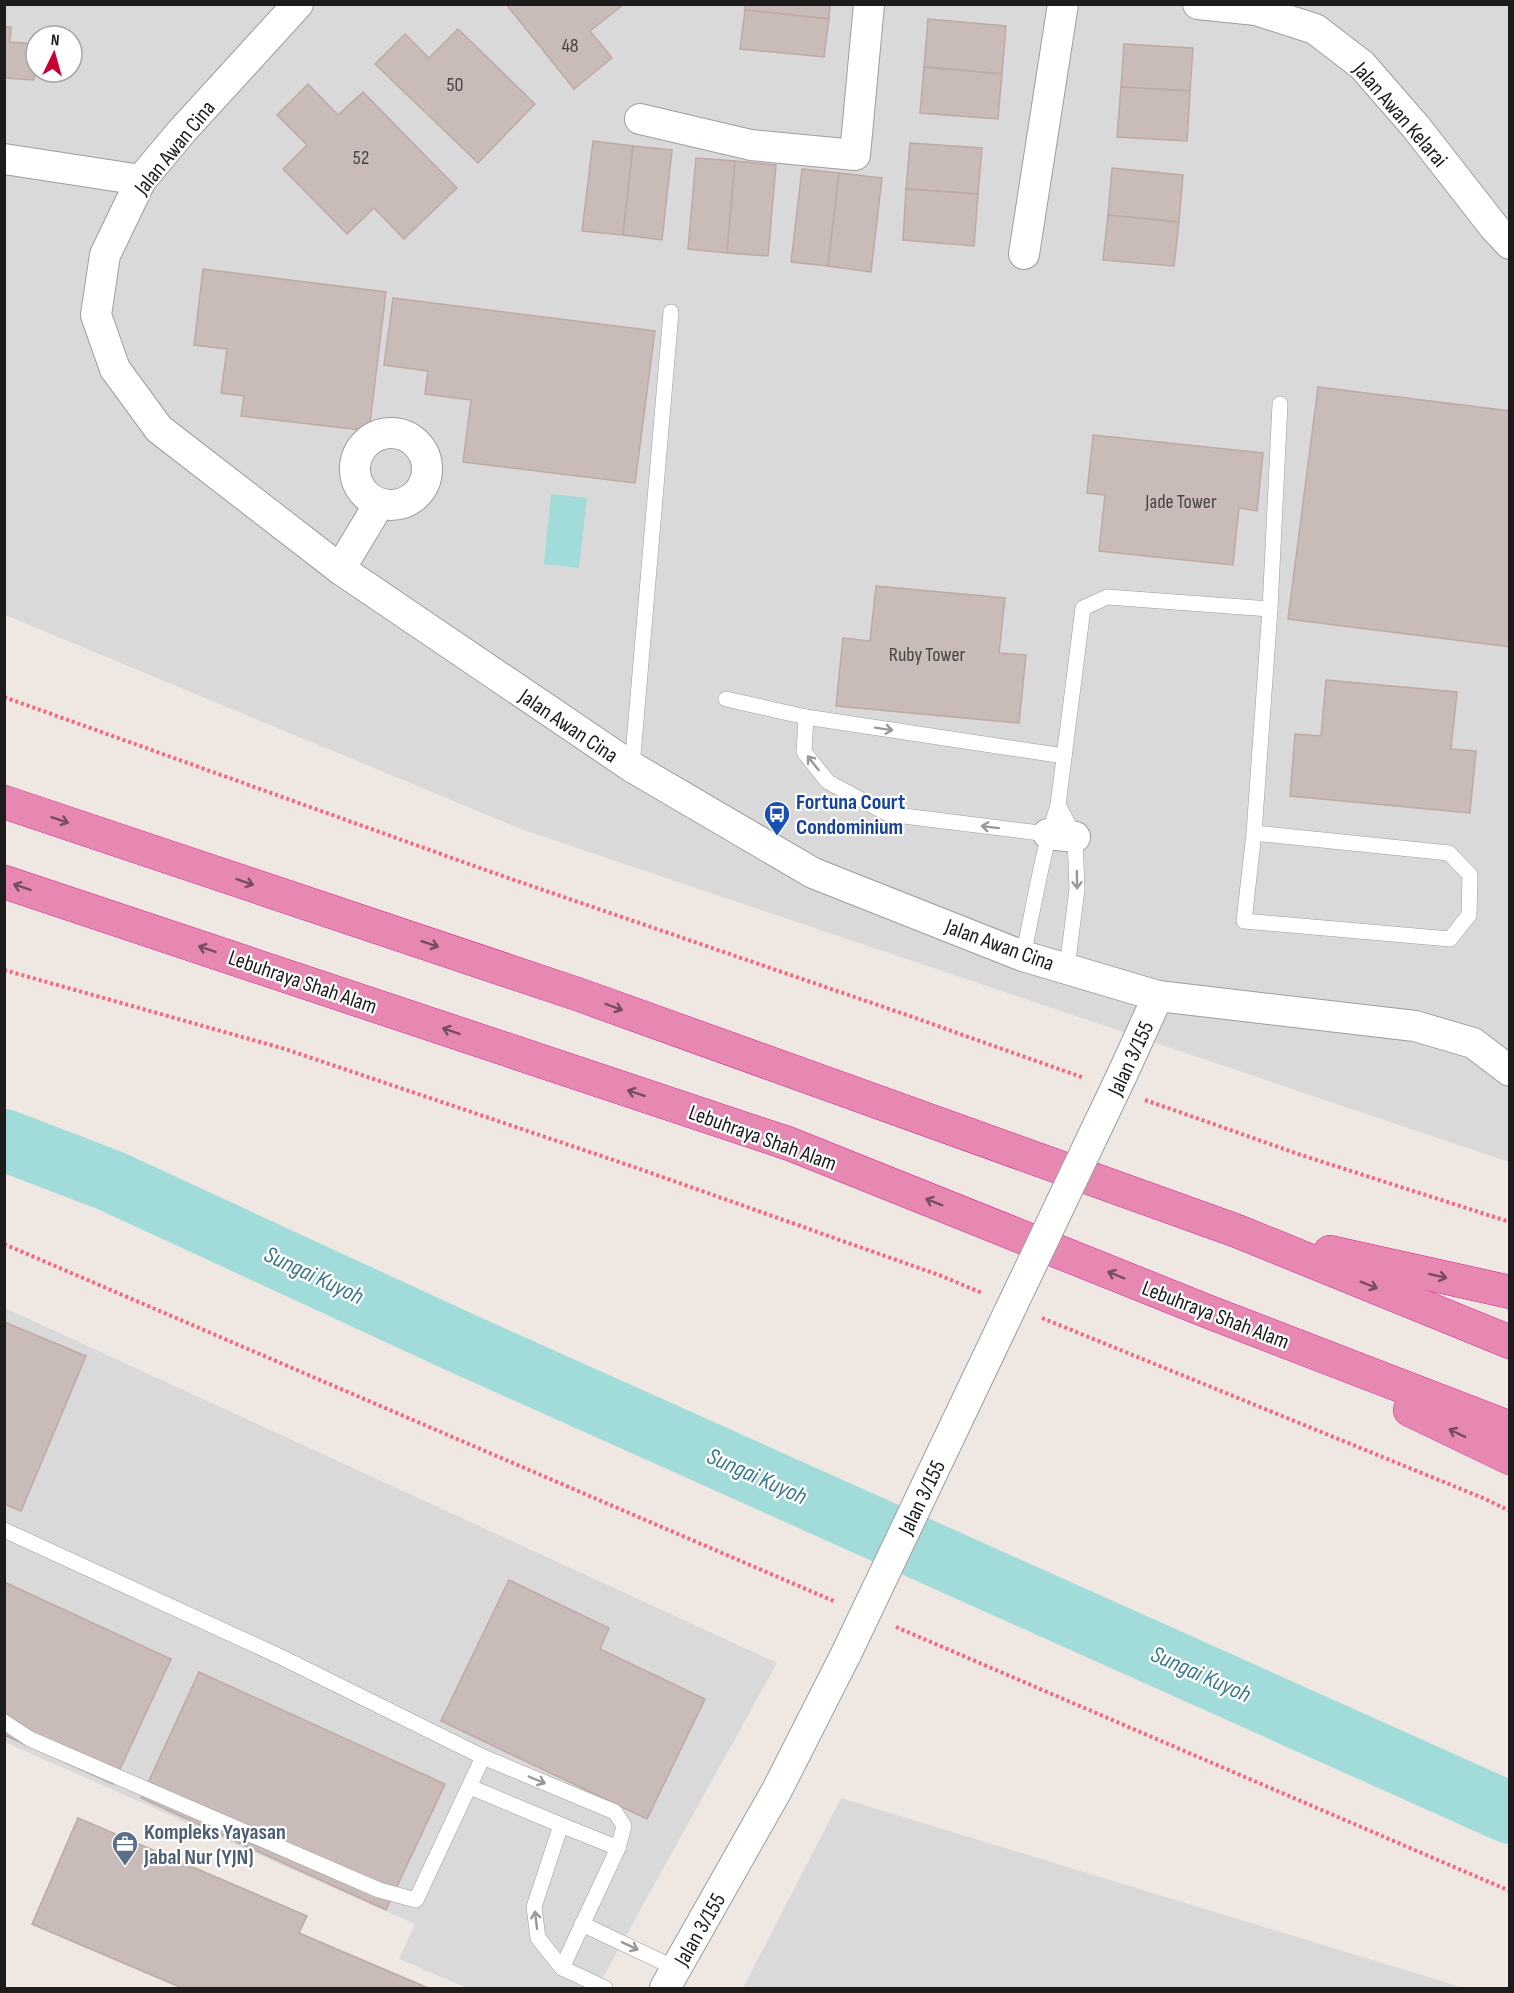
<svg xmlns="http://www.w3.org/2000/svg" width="1514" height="1993" font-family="'Sofia Sans Condensed',sans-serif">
<rect width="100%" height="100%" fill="#eee7e2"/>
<g fill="#dad9d9" fill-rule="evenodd">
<path d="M4,5H1509V1162L521,829L5,615ZM36,36H72V72H36Z"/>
<polygon points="5,1308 777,1663 597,1988 467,1988 399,1959 415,1924 5,1742"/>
<polygon points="841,1798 1464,1988 743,1988"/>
</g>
<polygon fill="#a1dcda" points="551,494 587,498 579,568 544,564"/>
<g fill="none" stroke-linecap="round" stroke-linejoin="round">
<polyline stroke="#a1dcda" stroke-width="62" points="4,1140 111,1181 466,1345 1510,1813"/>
</g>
<g fill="#c9bbb8" stroke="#bfa9a4" stroke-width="1.5">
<polygon points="506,4 624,4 590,31 612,58 574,89"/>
<polygon points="745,4 830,4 829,19 745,10"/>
<polygon points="745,10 829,19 824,57 740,49"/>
<polygon points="928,19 1006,26 1002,74 924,67"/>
<polygon points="4,27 11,27 10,42 36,44 34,80 4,78"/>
<polygon points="458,29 535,104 478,163 375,64 405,34 429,58"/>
<polygon points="1124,44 1193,48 1190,91 1121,87"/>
<polygon points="924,67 1002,74 998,119 920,113"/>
<polygon points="308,84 338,115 363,92 457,188 404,239 374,208 347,234 283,169 307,145 277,115"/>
<polygon points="1121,87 1190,91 1187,141 1117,137"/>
<polygon points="593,141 633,146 623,235 582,231"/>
<polygon points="910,143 982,148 978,194 906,189"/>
<polygon points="633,146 672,150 662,240 623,235"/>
<polygon points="696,158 735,161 727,253 688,249"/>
<polygon points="735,161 776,165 768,256 727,253"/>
<polygon points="1112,168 1183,175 1179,222 1108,215"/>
<polygon points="802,169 839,173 828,266 791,262"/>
<polygon points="839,173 882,178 871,272 828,266"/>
<polygon points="906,189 978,194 974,246 903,240"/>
<polygon points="1108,215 1179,222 1174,266 1103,260"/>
<polygon points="203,269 386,292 369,431 241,416 244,396 221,393 227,349 194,345"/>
<polygon points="393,298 655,331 635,483 463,462 471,400 425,394 428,371 384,365"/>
<polygon points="1318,387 1510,411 1510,647 1288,619"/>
<polygon points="1093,435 1263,453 1257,511 1239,508 1233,565 1099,551 1105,495 1087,493"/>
<polygon points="876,586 1005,598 999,653 1026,655 1019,723 836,706 843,638 870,641"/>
<polygon points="1326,680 1457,692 1451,749 1476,751 1470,813 1290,796 1295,734 1321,736"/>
<polygon points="4,1322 86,1356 21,1511 4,1504"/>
<polygon points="509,1580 609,1628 600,1649 705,1699 647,1819 441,1721"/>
<polygon points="4,1582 171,1659 113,1784 4,1735"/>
<polygon points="199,1672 445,1784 386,1910 141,1798"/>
<polygon points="78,1818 307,1916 299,1933 428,1988 182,1988 32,1924"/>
</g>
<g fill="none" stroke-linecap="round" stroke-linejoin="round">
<g stroke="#9d9d9d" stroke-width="16">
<g id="lane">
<polyline points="1270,609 1280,404"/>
<polyline points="726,699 806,717 1064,756"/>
<polyline points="806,717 804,752 828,782 888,814 1048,834"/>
<polyline points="632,767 671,312"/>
<polyline points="1058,805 1075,837 1077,889 1067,968"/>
<path d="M1023,956C1034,906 1042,853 1058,805L1083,608L1107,597L1270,609L1254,833L1244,921L1450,939L1469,915L1470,875L1449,853L1254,833"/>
<polyline points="4,1530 281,1657 483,1757 416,1900 379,1890 30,1739 4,1722"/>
<polyline points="483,1757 615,1812 624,1826 618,1848 562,1968"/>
<polyline points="470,1787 561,1825 534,1907 538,1938 562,1968 605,1988"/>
<polyline points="561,1825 618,1848"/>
<polyline points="582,1924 677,1969"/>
</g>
</g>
<g stroke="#9d9d9d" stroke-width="32">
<g id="street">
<polyline points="298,4 182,131 141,180 105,255 96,315 115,369 159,429 340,569 632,767 813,873 1023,956 1158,996 1415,1026 1473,1043 1510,1071"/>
<polyline points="1198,4 1256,10 1315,29 1362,65 1416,127 1494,227 1510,244"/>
<polyline points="640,119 751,145 855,155 869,4"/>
<polyline points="4,159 141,180"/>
<polyline points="1024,254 1063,4"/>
<circle cx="391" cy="469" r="36"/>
<polyline points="340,569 379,504"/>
<polyline points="1048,834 1075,837"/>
<polyline points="1122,1075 1158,996"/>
<polyline points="665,1988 777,1790 847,1652"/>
</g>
</g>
<g stroke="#d8228f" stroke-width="34">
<g id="highway">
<polyline points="4,802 580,995 1237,1231 1510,1342"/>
<polyline points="4,882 790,1144 1209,1312 1510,1428"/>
<polyline points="1330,1252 1510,1292"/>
<polyline points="1410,1410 1510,1458"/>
</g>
</g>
<g stroke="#fb667d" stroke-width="4" stroke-dasharray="3 3" stroke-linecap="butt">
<polyline points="4,697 491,872 904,1014 1084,1078"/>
<polyline points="4,970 285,1049 631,1166 939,1275 982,1293"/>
<polyline points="1145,1100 1298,1154 1510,1222"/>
<polyline points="4,1244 836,1602"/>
<polyline points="1042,1318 1483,1498 1510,1511"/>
<polyline points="896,1627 1510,1891"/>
</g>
<use href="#lane" stroke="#fff" stroke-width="15"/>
<use href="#street" stroke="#fff" stroke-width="30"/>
<use href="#highway" stroke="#e788b2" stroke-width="33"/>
<g stroke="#9d9d9d" stroke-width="32" stroke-linecap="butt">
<polyline id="street-bridge" points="847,1652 1122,1075"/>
</g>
<use href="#street-bridge" stroke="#fff" stroke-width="30"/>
</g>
<defs><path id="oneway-shaft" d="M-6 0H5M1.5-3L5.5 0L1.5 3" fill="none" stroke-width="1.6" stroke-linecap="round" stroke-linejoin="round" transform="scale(1.5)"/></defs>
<g stroke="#999">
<use href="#oneway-shaft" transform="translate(884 729) rotate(9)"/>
<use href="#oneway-shaft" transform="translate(813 763) rotate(-128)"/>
<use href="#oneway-shaft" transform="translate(990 827) rotate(-173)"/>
<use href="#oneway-shaft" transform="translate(1077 880) rotate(89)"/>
<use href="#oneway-shaft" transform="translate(537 1780) rotate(23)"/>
<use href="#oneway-shaft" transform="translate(536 1920) rotate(-97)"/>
<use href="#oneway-shaft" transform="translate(630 1946) rotate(25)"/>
</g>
<g stroke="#774d60">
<use href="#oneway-shaft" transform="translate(60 820) rotate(19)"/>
<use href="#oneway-shaft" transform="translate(245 882) rotate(19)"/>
<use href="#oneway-shaft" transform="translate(22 887) rotate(-162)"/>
<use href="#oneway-shaft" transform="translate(430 944) rotate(19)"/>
<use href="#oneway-shaft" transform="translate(207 949) rotate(-161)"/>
<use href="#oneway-shaft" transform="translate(614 1007) rotate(20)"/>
<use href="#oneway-shaft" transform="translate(451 1031) rotate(-161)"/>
<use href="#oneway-shaft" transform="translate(636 1093) rotate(-161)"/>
<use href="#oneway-shaft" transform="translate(934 1202) rotate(-158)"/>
<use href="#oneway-shaft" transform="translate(1116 1275) rotate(-158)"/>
<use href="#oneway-shaft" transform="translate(1438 1276) rotate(13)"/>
<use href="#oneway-shaft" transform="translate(1369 1285) rotate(22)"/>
<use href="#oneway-shaft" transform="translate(1457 1433) rotate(-154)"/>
</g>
<defs>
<g id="bus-pin" transform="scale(1.35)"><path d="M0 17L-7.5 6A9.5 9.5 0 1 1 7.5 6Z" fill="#1a4fb4" stroke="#fff"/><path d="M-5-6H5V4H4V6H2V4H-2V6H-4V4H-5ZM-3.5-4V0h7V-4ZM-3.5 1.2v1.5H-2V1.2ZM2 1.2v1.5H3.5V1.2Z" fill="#fff"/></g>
<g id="office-pin" transform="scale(1.35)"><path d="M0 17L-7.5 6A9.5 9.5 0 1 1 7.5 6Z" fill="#5c6f8a" stroke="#fff"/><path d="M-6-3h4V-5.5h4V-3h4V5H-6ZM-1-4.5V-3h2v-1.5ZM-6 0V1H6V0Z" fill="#fff"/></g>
</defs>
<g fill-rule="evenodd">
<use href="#bus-pin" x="777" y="814"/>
<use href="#office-pin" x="125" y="1844"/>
</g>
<g text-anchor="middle" stroke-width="4.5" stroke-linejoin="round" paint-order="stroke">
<g font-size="20" fill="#474443">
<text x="570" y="52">48</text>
<text x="455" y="91">50</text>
<text x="361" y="164">52</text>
<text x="1181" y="508">Jade Tower</text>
<text x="927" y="661">Ruby Tower</text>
</g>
<g font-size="22" fill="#1c1c1c" stroke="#fff">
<text transform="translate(1401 114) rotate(49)" y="8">Jalan Awan Kelarai</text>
<text transform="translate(174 147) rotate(-51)" y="8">Jalan Awan Cina</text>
<text transform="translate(569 725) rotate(34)" y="8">Jalan Awan Cina</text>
<text transform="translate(1000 944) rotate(20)" y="8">Jalan Awan Cina</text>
<text transform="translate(303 981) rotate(19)" y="8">Lebuhraya Shah Alam</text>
<text transform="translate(1130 1058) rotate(-65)" y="8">Jalan 3/155</text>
<text transform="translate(763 1137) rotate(20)" y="8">Lebuhraya Shah Alam</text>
<text transform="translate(1216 1314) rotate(21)" y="8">Lebuhraya Shah Alam</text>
<text transform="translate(921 1497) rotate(-64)" y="8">Jalan 3/155</text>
<text transform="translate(699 1929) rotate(-60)" y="8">Jalan 3/155</text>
</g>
<g font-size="22" font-weight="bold" fill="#164399" stroke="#fff" text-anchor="start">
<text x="796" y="809">Fortuna Court<tspan x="796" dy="25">Condominium</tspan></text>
</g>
<g font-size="22" font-weight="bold" fill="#4e5e75" stroke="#fff" text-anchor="start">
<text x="144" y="1839">Kompleks Yayasan<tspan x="144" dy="25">Jabal Nur (YJN)</tspan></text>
</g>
<g font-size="24" font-style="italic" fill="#3e7a8d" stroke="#fff">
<text transform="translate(314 1275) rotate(25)" y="8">Sungai Kuyoh</text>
<text transform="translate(757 1476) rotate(24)" y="8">Sungai Kuyoh</text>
<text transform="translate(1201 1674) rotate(24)" y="8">Sungai Kuyoh</text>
</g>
</g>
<rect width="1514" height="1993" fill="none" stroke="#1c1c1c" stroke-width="12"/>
<g transform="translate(54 54) rotate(5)"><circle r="28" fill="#ffffff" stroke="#a4a4a4" stroke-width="1.5"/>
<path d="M0-4.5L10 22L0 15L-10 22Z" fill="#c80034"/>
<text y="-9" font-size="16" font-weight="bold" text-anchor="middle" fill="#1c1c1c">N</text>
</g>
</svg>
